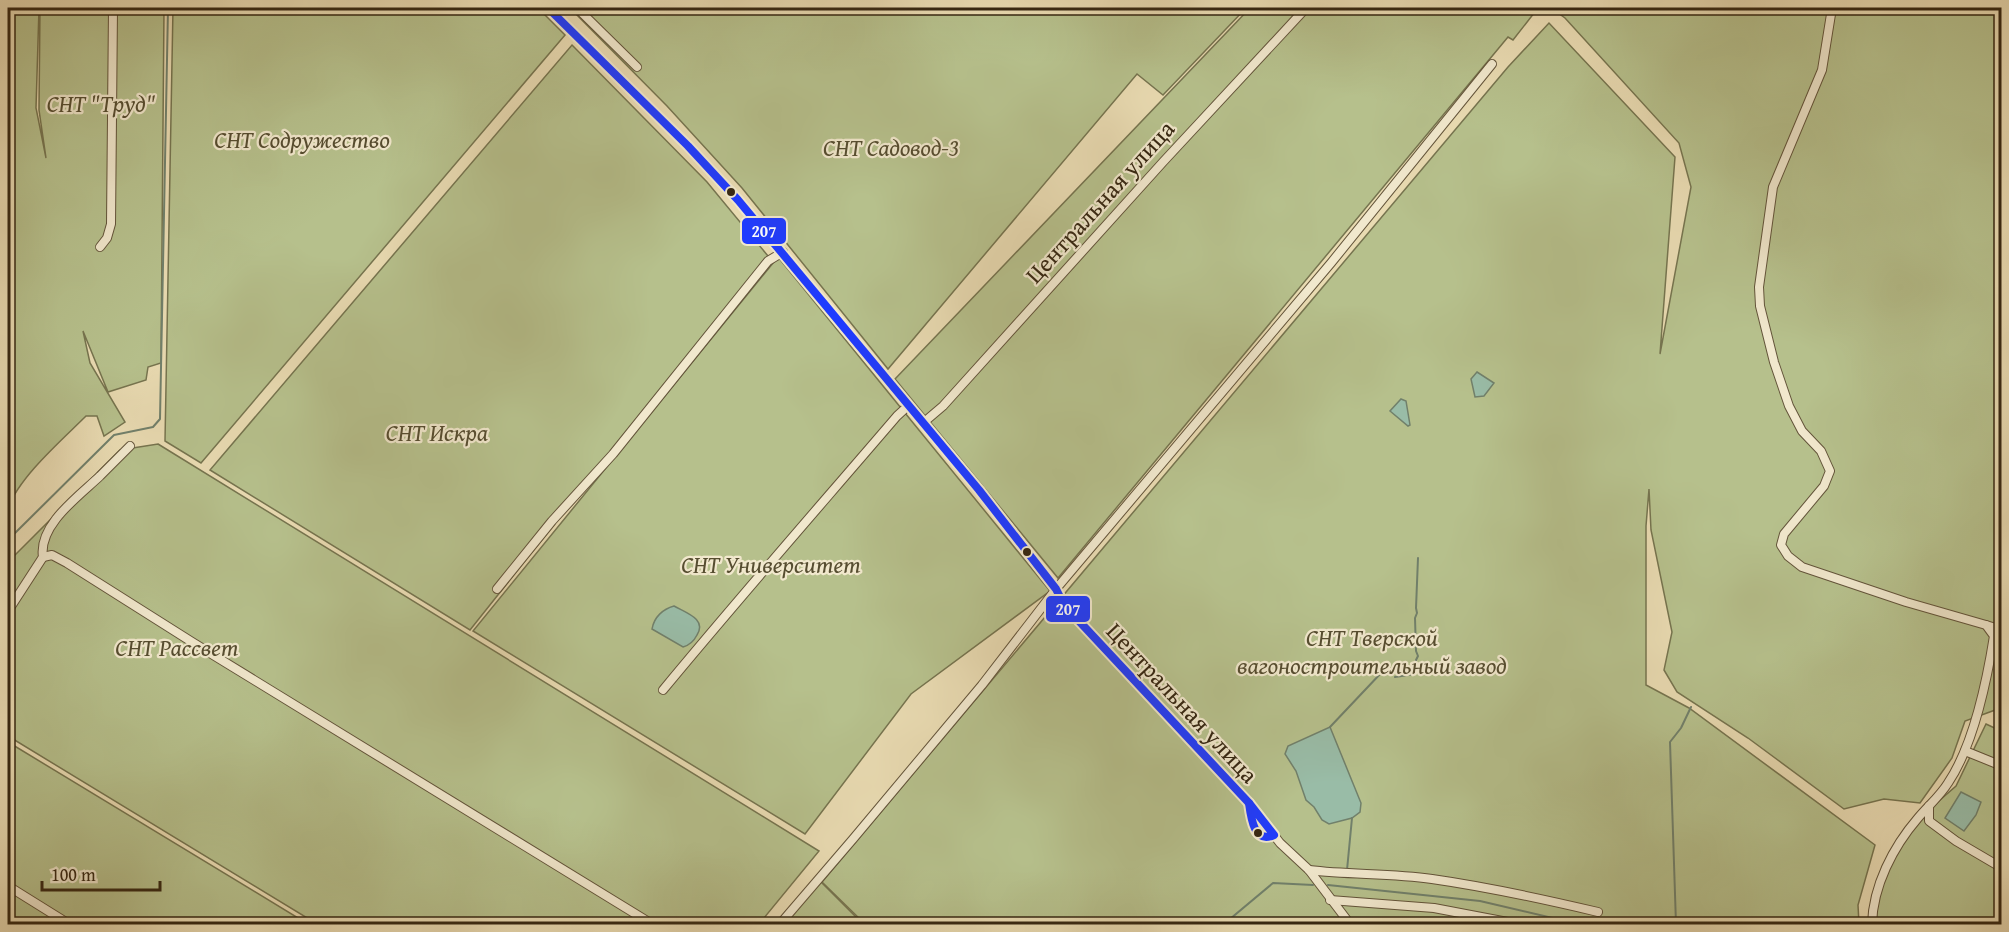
<svg xmlns="http://www.w3.org/2000/svg" width="2009" height="932" font-family="'Gentium Book Plus',serif">
<rect width="100%" height="100%" fill="#e9dbb2"/>
<filter id="stains"><feTurbulence type="fractalNoise" baseFrequency=".00333" numOctaves="4"/><feColorMatrix values="0 0 0 0 .2 0 0 0 0 .09 0 0 0 0 .02 0 0 0 .5 -.17"/></filter>
<radialGradient id="worn" r=".72"><stop offset=".6" stop-color="#630" stop-opacity="0"/><stop offset="1" stop-color="#630" stop-opacity=".3"/></radialGradient>
<g fill="#b6c08c" stroke="#76744f" stroke-width="1.5">
<path d="M8,8H39L36,108L46,158L39,110L40,8H164L161,363L148,367L146,380L108,392L83,331L90,363L125,422L104,436L97,416H86C62,440 20,476 8,508Z"/>
<polygon points="173,8 538,8 565,35 201,463 165,441"/>
<polygon points="570,8 1246,8 1163,95 1137,74 888,369 742,188 667,106"/>
<polygon points="1250,8 1538,8 1513,40 1508,37 1058,578 895,379"/>
<polygon points="1551,8 2001,8 2001,713 1998,709 1965,721 1952,758 1920,803 1884,799 1844,809 1748,738 1677,692 1664,670 1672,632 1651,530 1649,489 1646,526 1646,685 1689,708 1875,845 1858,905 1859,924 865,924 822,882 1508,67 1549,23 1675,157 1660,354 1691,187 1679,143 1565,18"/>
<polygon points="572,45 707,182 768,256 470,630 210,470"/>
<polygon points="778,257 1050,591 911,694 805,834 473,631"/>
<polygon points="158,444 819,851 759,924 317,924 8,736 8,562 120,450"/>
<polygon points="1986,724 2001,731 2001,924 1875,924 1873,909 1882,879 1916,821 1956,786"/>
<polygon points="8,742 308,924 8,924"/>
<polygon points="816,877 863,924 775,924"/>
</g>
<g fill="#99bca7" stroke="#71806b" stroke-width="1.5">
<polygon points="1477,372 1494,383 1484,396 1475,397 1471,379"/>
<polygon points="1401,399 1406,401 1410,425 1408,426 1390,411"/>
<path d="M674,606C686,613 707,619 697,635C694,641 690,645 683,647L652,629C654,617 663,609 674,606Z"/>
<polygon points="1330,727 1361,803 1360,812 1352,818 1329,824 1322,820 1314,807 1306,800 1296,771 1285,754 1288,746"/>
<polygon points="1961,792 1981,802 1976,815 1964,831 1945,818"/>
</g>
<g fill="none" stroke-linecap="round" stroke-linejoin="round">
<g stroke="#71806b" stroke-width="2">
<polyline points="8,540 114,435 153,427 160,419 168,8"/>
<polyline points="1395,677 1415,674 1416,660 1418,656 1416,651 1415,618 1417,613 1416,608 1418,558"/>
<polyline points="1330,727 1382,672"/>
<polyline points="1347,870 1352,818"/>
<polyline points="1328,885 1480,901 1578,924"/>
<polyline points="1224,924 1273,883 1313,885"/>
<polyline points="1676,924 1670,742 1681,728 1691,707"/>
</g>
<g stroke="#63543a" stroke-width="10">
<g id="minor">
<polyline points="548,8 688,146 738,200 979,490 1056,589 1064,605 1249,803 1280,843 1309,870 1350,924"/>
<polyline points="577,8 637,67"/>
<path d="M1832,8L1822,70L1773,187L1759,287L1760,306L1774,362L1789,406L1802,431L1821,451L1830,471L1824,486L1784,534L1781,545L1788,556L1802,567L1906,602L1986,625L1994,636C1987,680 1973,746 1948,783C1940,796 1928,806 1918,818C1893,847 1873,886 1872,924"/>
<polyline points="100,247 107,238 111,224 113,8"/>
<polyline points="923,423 943,406 1163,162 1306,8"/>
<polyline points="43,557 52,555 67,563 192,642 652,924"/>
<polyline points="497,589 552,521 613,454 768,261 783,252"/>
<path d="M8,611L43,557C38,525 79,496 100,476C110,466 120,456 130,446"/>
<polyline points="1986,625 2002,630"/>
<path d="M663,690C739,598 819,507 897,416L909,405"/>
<polyline points="1965,751 2002,766"/>
<polyline points="1929,806 1929,821 1956,841 2002,868"/>
<path d="M1309,870C1350,875 1391,873 1432,879C1488,887 1543,899 1598,912"/>
<polyline points="8,886 69,924"/>
<polyline points="1330,900 1434,908 1518,924"/>
<polyline points="780,924 853,839 982,685 1056,589 1331,263 1492,64"/>
</g>
</g>
<use href="#minor" stroke="#f1e8cd" stroke-width="8"/>
<g stroke="#f1e8cd" stroke-width="12">
<g id="bus-1">
<polyline points="548,8 688,146 738,200 979,490 1056,589 1064,605 1249,803"/>
<path d="M1249,803L1274,835C1254,844 1251,818 1249,803Z"/>
</g>
</g>
<use href="#bus-1" stroke="#1f3bff" stroke-width="8"/>
</g>
<g fill="#362712" stroke="#f1e8cd" stroke-width="2">
<circle cx="731" cy="192" r="5"/>
<circle cx="1027" cy="552" r="5"/>
<circle cx="1258" cy="833" r="5"/>
</g>
<g text-anchor="middle" stroke-width="4.5" stroke-linejoin="round" paint-order="stroke">
<g font-size="24" font-style="italic" fill="#564d30" stroke="#f1e8cd">
<text x="101" y="112">СНТ "Труд"</text>
<text x="302" y="148">СНТ Содружество</text>
<text x="891" y="156">СНТ Садовод-3</text>
<text x="437" y="441">СНТ Искра</text>
<text x="771" y="573">СНТ Университет</text>
<text x="1372" y="646">СНТ Тверской<tspan x="1372" dy="28">вагоностроительный завод</tspan></text>
<text x="177" y="656">СНТ Рассвет</text>
</g>
<g font-size="24" fill="#362712" stroke="#f1e8cd">
<text transform="translate(1100 202) rotate(-48)" y="8">Центральная улица</text>
<text transform="translate(1182 703) rotate(47)" y="8">Центральная улица</text>
</g>
</g>
<g stroke="#f1e8cd" stroke-width="2">
<rect x="741" y="217" width="46" height="28" rx="6" fill="#1f3bff"/>
<rect x="1045" y="595" width="46" height="28" rx="6" fill="#1f3bff"/>
</g>
<g font-size="16" text-anchor="middle" font-weight="bold" fill="#fff">
<text x="764" y="237">207</text>
<text x="1068" y="615">207</text>
</g>
<rect width="2009" height="932" fill="none" stroke="#e9dbb2" stroke-width="30"/>
<rect x="9" y="9" width="1991" height="914" fill="none" stroke="#362712" stroke-width="3"/>
<rect x="15" y="15" width="1979" height="902" fill="none" stroke="#362712" stroke-width="1.5"/>
<path d="M42 881v9h118v-9" fill="none" stroke="#362712" stroke-width="3"/>
<text x="51" y="881" font-size="18" fill="#362712" stroke="#f1e8cd" stroke-width="4.5" paint-order="stroke">100 m</text>
<rect width="100%" height="100%" filter="url(#stains)"/>
<rect width="100%" height="100%" fill="url(#worn)"/>
</svg>
